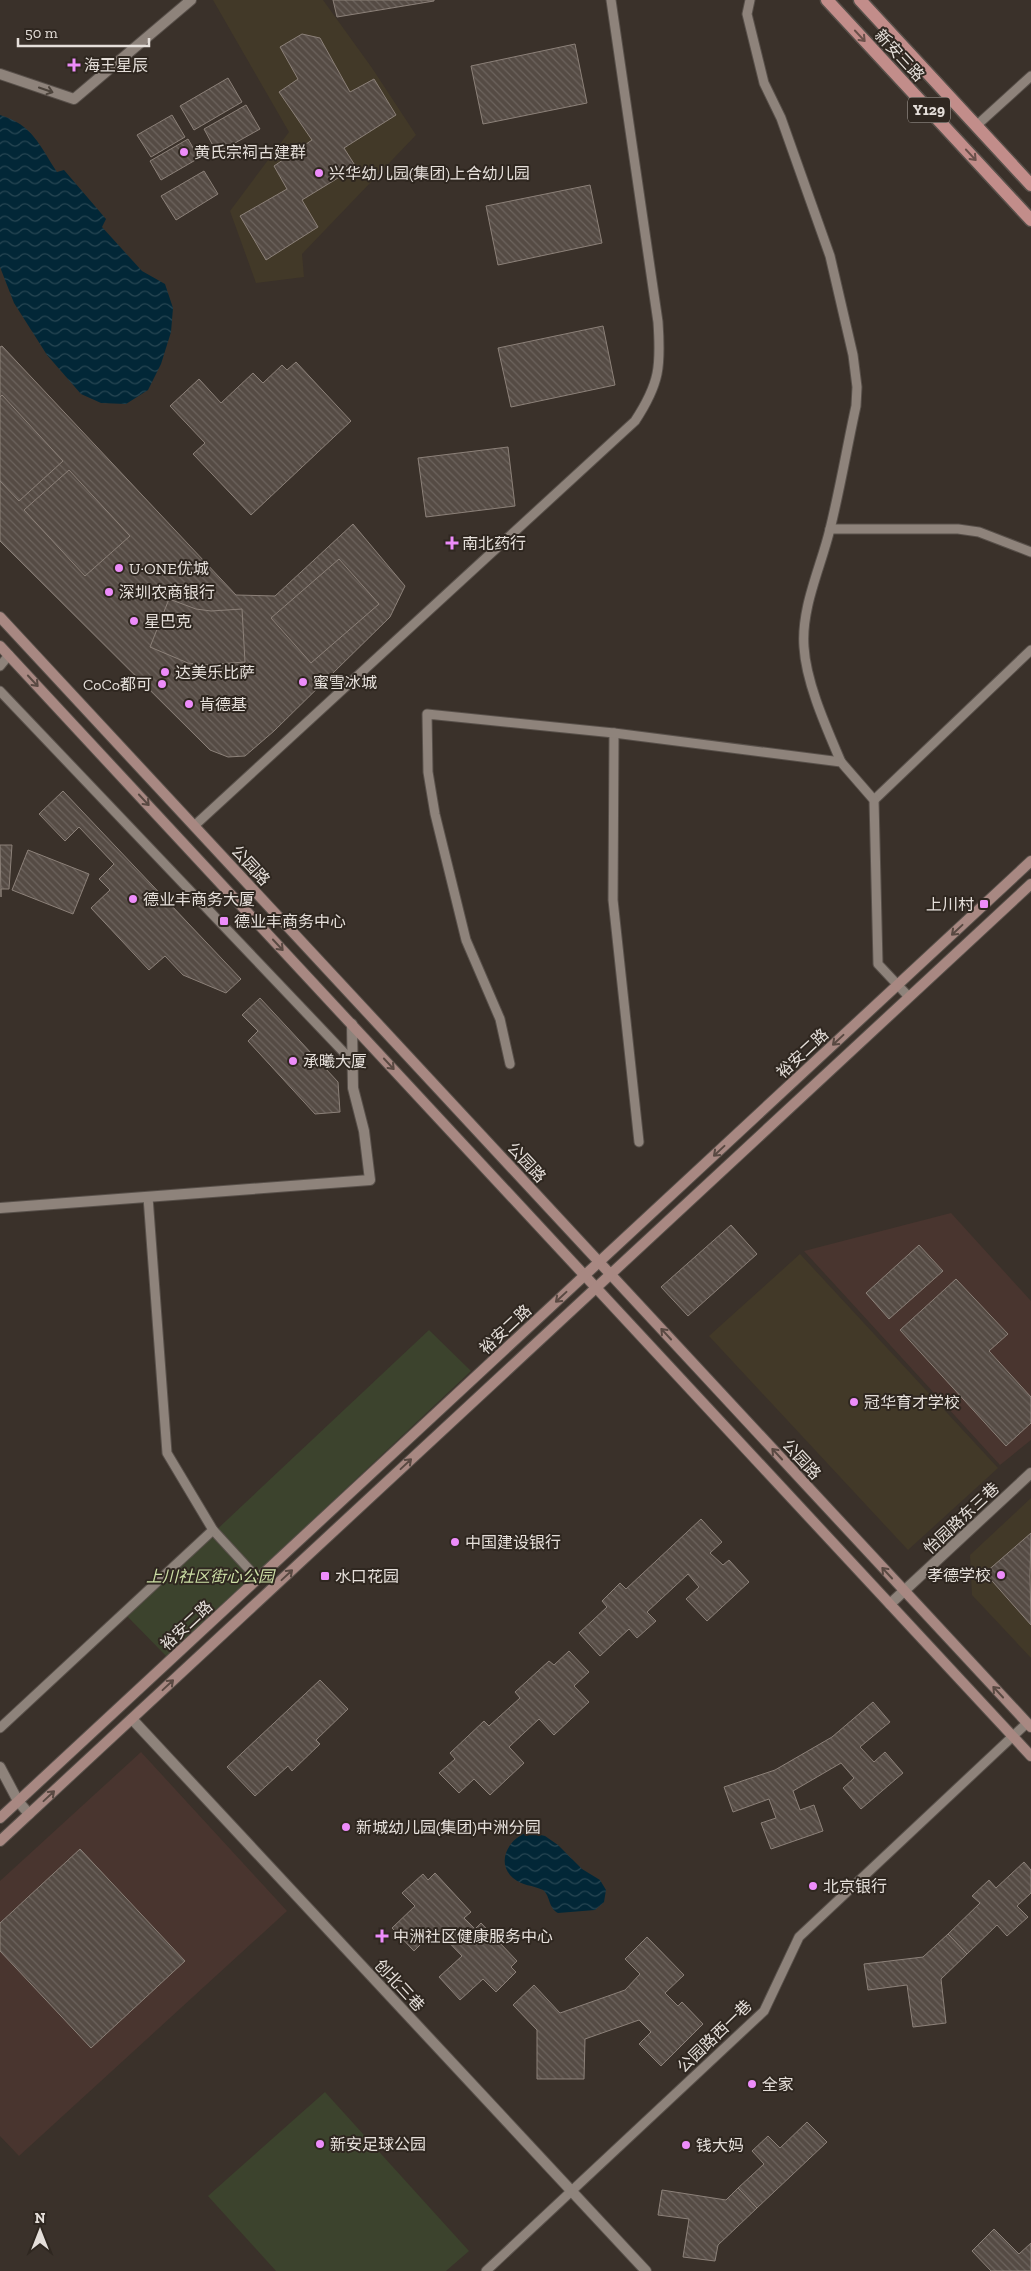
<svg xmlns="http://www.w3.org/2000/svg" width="1031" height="2271" font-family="'Zilla Slab','Noto Sans SC',serif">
<defs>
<pattern id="water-waves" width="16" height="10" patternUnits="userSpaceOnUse" patternTransform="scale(1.25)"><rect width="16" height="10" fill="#022737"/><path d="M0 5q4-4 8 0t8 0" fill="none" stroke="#274653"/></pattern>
<pattern id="building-back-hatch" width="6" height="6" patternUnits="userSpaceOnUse" patternTransform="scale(1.25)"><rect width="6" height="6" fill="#554b44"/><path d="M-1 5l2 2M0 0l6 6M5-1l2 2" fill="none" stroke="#6d645e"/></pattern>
</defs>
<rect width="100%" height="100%" fill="#3a312a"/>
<g fill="#49352f">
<polygon points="951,1213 1031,1301 1031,1440 1000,1465 804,1251"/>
<polygon points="141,1752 287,1911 19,2156 0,2136 0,1881"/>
</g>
<g fill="#423928">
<polygon points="213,0 323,0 372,68 416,135 302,254 304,277 256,283 230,211 289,132"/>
<polygon points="800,1254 998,1468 908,1550 709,1336"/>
<polygon points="1031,1498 1031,1658 972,1595 970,1555"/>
</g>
<g fill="#3c432d">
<polygon points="429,1330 471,1371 167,1657 126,1615"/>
<polygon points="325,2092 469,2251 446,2271 276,2271 208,2196"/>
</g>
<g fill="url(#water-waves)">
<path d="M0,115C33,125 39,145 57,172L64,170L106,219L102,227L142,271L165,284L173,308L171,332L161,364L148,390L126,404L101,403L81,394L47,355L14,303L0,267Z"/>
<path d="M528,1832L545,1836L558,1845L582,1869L600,1880L606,1890L604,1902L595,1910L558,1913C548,1908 551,1897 543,1890C533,1885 522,1886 513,1878C495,1862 509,1838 528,1832Z"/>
</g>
<g fill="url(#building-back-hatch)" stroke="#8c8179">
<polygon points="333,0 434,0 434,1 337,17"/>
<polygon points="302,34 320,38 350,92 374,79 396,115 344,148 356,167 302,200 318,227 266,260 240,216 287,189 274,166 312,140 279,92 298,79 280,47"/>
<polygon points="575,44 587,103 483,124 471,66"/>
<polygon points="228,78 242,102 194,130 180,106"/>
<polygon points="246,105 260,129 217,153 204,129"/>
<polygon points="172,115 185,137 151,157 137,135"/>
<polygon points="188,139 199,158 161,180 150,161"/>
<polygon points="204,171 218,194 176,220 161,196"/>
<polygon points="590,185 602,243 498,265 486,206"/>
<polygon points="603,326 615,385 511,407 498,348"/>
<polygon points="2,346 236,595 275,596 353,524 405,586 390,617 274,731 245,756 228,757 210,750 0,541 0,347"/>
<polygon points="296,362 351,421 251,515 193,454 205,443 170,406 199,379 221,403 253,373 263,383 282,365 287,370"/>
<polygon points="2,395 63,461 19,501 0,481 0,397"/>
<polygon points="508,447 515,506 426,517 418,458"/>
<polygon points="69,470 130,536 85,576 24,510"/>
<polygon points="339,559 379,604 311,663 271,618"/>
<polygon points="169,599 196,609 211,611 242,609 245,662 203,665 188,663 150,647"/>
<polygon points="63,791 241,979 226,993 183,975 165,956 149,970 91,908 110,890 99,879 114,864 79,827 65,841 39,814"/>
<polygon points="0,845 12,845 9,889 1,889 1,897"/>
<polygon points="28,850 89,874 73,914 12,890"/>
<polygon points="260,998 338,1082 340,1112 315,1114 248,1041 258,1031 242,1015"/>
<polygon points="731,1225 757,1254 688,1316 661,1287"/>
<polygon points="919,1245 943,1271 889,1319 866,1293"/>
<polygon points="956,1279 1008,1334 989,1351 1031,1397 1031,1423 1006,1446 900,1330"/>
<polygon points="701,1519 722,1542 710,1553 723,1565 729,1560 749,1582 707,1621 686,1599 699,1587 688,1574 647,1612 656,1621 637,1638 629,1629 600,1656 579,1633 607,1607 602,1601 620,1583 626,1589"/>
<polygon points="1031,1533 1030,1576 1031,1625 985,1573"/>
<polygon points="569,1651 589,1672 574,1686 589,1702 554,1735 539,1719 509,1747 524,1763 490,1795 474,1779 459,1793 439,1773 455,1759 450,1753 484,1721 489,1726 520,1698 515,1692 549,1661 554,1665"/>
<polygon points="320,1680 348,1709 316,1740 320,1744 292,1771 288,1766 255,1796 227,1767"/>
<polygon points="873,1702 890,1722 860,1747 874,1762 885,1752 903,1773 861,1809 843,1788 854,1778 841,1763 793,1791 800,1810 814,1805 823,1831 771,1849 761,1823 776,1818 769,1799 733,1812 724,1787 775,1770 832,1737"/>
<polygon points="80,1849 185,1961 91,2048 0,1951 0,1923"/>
<polygon points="1024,1862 1031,1870 1031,1893 1017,1906 1028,1917 1007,1936 997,1925 967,1954 948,1934 980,1903 972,1896 989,1880 996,1888"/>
<polygon points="435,1873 471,1912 464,1918 475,1929 481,1923 517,1961 511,1967 516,1972 496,1992 483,1979 460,2000 439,1977 462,1956 436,1929 414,1951 392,1928 415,1906 402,1893 423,1874 428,1880"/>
<polygon points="948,1934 967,1954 941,1979 946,2023 913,2027 907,1985 868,1990 864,1964 923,1957"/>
<polygon points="647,1937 684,1975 665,1993 678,2006 682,2002 703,2024 661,2066 639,2044 651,2032 639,2020 585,2039 584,2079 537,2079 537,2030 513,2005 534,1985 560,2013 625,1990 640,1974 625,1959"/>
<polygon points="807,2122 827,2142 757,2208 738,2188 764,2164 752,2151 768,2136 780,2148"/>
<polygon points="738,2188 757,2208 718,2245 715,2261 683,2257 689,2219 658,2215 662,2190 726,2200"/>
<polygon points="994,2229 1019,2254 1031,2243 1031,2271 991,2271 972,2251"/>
</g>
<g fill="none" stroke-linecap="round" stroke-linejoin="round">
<g stroke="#58504a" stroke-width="11">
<g id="lane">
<path d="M750,0L747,14L764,83L781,118L830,256L853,355L857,387L856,406C847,447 840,489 830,529C821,567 801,607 804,647C806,683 827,729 841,762"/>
<polyline points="976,126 1031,76"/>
<polyline points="830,529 958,529 979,532 1031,552"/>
<polyline points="0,666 9,655"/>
<polyline points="0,691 352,1061"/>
<polyline points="614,733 613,900 639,1142"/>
<polyline points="874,800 1031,650"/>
<path d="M194,826L635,421C660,383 661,366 658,322L611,0"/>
<polyline points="510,1064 500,1019 466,940 435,814 428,772 427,714 614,733 841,762 874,800 878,964 909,997"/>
<polyline points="213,1530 258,1579"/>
<polyline points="0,1728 213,1530 167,1453 148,1197"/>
<polyline points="486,2271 764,2011 799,1937 1027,1723"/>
</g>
</g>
<g stroke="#58504a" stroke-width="12">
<g id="street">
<polyline points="0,74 74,99 191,0"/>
<polyline points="0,1208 370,1180 364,1131 353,1088 352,1024"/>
<polyline points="890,1604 1031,1473"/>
<polyline points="132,1719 646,2271"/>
<polyline points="0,1767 18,1801 29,1814"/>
</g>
</g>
<g stroke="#58504a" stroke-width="12">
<g id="secondary">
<polyline points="0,617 1031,1727"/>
<polyline points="0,646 1031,1756"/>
<polyline points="0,1818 1031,861"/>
<polyline points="0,1841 1031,884"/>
</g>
</g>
<g stroke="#58504a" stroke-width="15">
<g id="primary">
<polyline points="827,0 1031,220"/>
<polyline points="860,0 1031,185"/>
</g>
</g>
<use href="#lane" stroke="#8e837b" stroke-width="9"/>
<use href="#street" stroke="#8e837b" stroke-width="10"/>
<use href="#secondary" stroke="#a88882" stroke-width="10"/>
<use href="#primary" stroke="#c28d8a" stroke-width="12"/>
</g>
<defs><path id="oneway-shaft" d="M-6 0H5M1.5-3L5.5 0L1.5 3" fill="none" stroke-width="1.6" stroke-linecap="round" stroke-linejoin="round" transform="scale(1.25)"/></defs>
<g stroke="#6a504a">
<use href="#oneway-shaft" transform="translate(860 36) rotate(47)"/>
<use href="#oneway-shaft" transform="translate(971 155) rotate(47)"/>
</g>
<use stroke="#4c433b" href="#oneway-shaft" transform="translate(46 90) rotate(19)"/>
<g stroke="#594942">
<use href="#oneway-shaft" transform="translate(33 681) rotate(47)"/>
<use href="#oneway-shaft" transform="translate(144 800) rotate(47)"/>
<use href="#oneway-shaft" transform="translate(957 930) rotate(137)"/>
<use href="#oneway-shaft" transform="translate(278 945) rotate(47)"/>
<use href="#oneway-shaft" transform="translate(838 1040) rotate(137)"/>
<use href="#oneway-shaft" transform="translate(389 1064) rotate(47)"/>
<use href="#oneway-shaft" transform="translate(719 1151) rotate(137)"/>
<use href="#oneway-shaft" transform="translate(561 1297) rotate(137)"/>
<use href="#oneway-shaft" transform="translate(666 1334) rotate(-133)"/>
<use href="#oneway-shaft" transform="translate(777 1454) rotate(-133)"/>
<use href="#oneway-shaft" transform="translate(406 1464) rotate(-43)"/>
<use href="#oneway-shaft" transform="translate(887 1573) rotate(-133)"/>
<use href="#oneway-shaft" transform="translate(287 1575) rotate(-43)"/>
<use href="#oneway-shaft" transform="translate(168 1685) rotate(-43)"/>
<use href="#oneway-shaft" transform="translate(998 1692) rotate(-133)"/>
<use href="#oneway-shaft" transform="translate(49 1796) rotate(-43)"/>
</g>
<g fill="#ed8cfa" stroke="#2f2720" stroke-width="2">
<path d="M71.5 57.5h5v5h5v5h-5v5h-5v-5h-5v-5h5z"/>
<circle cx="184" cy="152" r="5"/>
<circle cx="319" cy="173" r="5"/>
<path d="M449.5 535.5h5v5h5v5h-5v5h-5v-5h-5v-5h5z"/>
<circle cx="119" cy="568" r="5"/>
<circle cx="109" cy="592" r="5"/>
<circle cx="134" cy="621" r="5"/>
<circle cx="165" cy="672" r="5"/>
<circle cx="303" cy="682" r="5"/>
<circle cx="162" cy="684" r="5"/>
<circle cx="189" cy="704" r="5"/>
<circle cx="133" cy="899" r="5"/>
<rect x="979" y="899" width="10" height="10" rx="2.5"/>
<rect x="219" y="916" width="10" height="10" rx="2.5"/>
<circle cx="293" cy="1061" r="5"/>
<circle cx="854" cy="1402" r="5"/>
<circle cx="455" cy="1542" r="5"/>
<circle cx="1001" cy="1575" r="5"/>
<rect x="320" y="1571" width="10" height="10" rx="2.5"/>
<circle cx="346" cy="1827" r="5"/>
<circle cx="813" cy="1886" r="5"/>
<path d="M379.5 1928.5h5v5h5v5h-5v5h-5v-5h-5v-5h5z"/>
<circle cx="752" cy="2084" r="5"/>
<circle cx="320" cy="2144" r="5"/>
<circle cx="686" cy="2145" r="5"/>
</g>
<g text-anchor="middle" stroke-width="4" stroke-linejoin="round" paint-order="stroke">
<rect fill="#2f2720" stroke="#aea8a2" stroke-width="1" x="908" y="97.5" width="42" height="25" rx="4"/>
<g font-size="15" font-weight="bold" fill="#e5dfda">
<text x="929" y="115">Y129</text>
</g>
<g font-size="16" fill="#e5dfda" stroke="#2f2720">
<text transform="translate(900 55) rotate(47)" y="6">新安三路</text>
<text transform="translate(251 865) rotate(47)" y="6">公园路</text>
<text transform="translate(802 1053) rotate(-43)" y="6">裕安二路</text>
<text transform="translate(527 1162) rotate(47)" y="6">公园路</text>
<text transform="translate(505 1329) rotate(-43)" y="6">裕安二路</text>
<text transform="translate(802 1459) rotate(47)" y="6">公园路</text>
<text transform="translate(961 1518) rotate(-43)" y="6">怡园路东三巷</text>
<text transform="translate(186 1625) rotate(-43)" y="6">裕安二路</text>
<text transform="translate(400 1985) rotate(47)" y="6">创北三巷</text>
<text transform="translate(714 2036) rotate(-44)" y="6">公园路西一巷</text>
</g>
<g font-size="16" fill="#e5dfda" stroke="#2f2720" text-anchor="start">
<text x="84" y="71">海王星辰</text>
<text x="194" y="158">黄氏宗祠古建群</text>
<text x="329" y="179">兴华幼儿园(集团)上合幼儿园</text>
<text x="462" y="549">南北药行</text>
<text x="129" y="574">U·ONE优城</text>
<text x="119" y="598">深圳农商银行</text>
<text x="144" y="627">星巴克</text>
<text x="175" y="678">达美乐比萨</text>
<text x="313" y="688">蜜雪冰城</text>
<text x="152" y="690" text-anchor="end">CoCo都可</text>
<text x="199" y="710">肯德基</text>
<text x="143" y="905">德业丰商务大厦</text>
<text x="974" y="910" text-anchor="end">上川村</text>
<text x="234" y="927">德业丰商务中心</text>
<text x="303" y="1067">承曦大厦</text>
<text x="864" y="1408">冠华育才学校</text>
<text x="465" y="1548">中国建设银行</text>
<text x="991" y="1581" text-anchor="end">孝德学校</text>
<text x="335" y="1582">水口花园</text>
<text x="356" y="1833">新城幼儿园(集团)中洲分园</text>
<text x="823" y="1892">北京银行</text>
<text x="393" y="1942">中洲社区健康服务中心</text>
<text x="762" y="2090">全家</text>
<text x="330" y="2150">新安足球公园</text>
<text x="696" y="2151">钱大妈</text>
</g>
<g font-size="16" font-style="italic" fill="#ccdfa5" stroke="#2f2720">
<text x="210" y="1582">上川社区街心公园</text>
</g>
</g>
<g transform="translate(40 2231)" stroke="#2f2720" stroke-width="4" paint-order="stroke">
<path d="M0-4L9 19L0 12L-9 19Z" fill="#e5dfda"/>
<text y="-8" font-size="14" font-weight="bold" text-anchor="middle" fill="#e5dfda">N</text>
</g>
<path d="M18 38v8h131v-8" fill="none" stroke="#e5dfda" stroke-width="2.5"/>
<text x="25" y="38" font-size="15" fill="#e5dfda" stroke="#2f2720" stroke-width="4" paint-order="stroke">50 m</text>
</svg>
